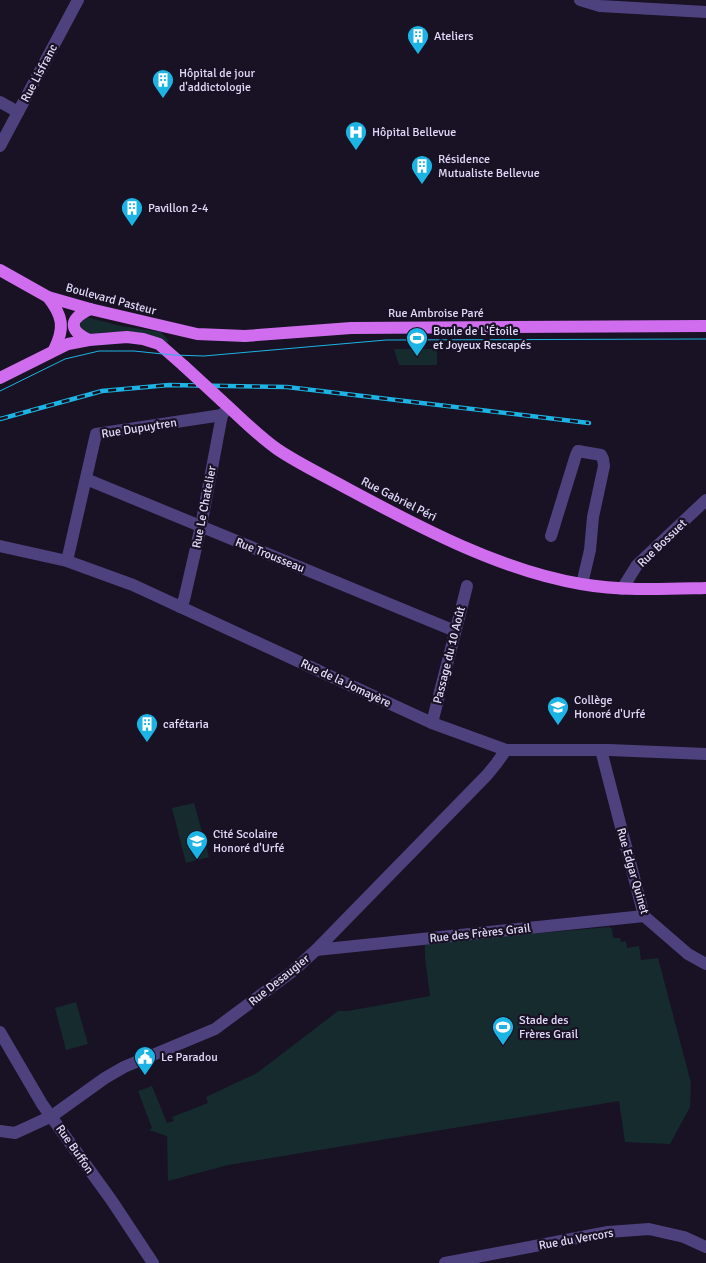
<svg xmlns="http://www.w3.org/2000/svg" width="706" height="1263" font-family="Signika,sans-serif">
<rect width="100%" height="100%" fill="#181224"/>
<g fill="#162b2e">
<polygon points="86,317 121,326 161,332 169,341 167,343 138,332 107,332 87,334 80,326 82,320"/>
<polygon points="394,349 437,349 437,365 399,365"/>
<polygon points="194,803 209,857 186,863 172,808"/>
<polygon points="609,927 612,929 613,938 620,938 621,942 626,941 627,948 639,946 641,960 658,958 691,1083 690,1107 670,1144 625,1142 619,1101 228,1165 168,1181 167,1136 149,1130 152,1128 138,1091 152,1086 167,1123 174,1121 172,1117 208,1103 206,1097 257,1073 338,1011 348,1011 430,996 425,957 425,945 451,941"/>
<polygon points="76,1002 88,1044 66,1050 55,1008"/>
</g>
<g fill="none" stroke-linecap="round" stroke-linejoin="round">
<g stroke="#4d427e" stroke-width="12">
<polyline points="580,0 600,6 706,12"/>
<polyline points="0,102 18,112"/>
<polyline points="0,146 78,0"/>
<polyline points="86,479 455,631"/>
<polyline points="551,536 576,455 578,451 601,455 603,459 604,466 593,517 590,550 582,584"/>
<polyline points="0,546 67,561 133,585 432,723 506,750 609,750 706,754"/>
<polyline points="67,561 96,434 222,415"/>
<polyline points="622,589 637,565 706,500"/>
<polyline points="180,607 184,600 201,526 222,415 227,409"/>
<polyline points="432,723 467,586"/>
<polyline points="601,750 644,916 688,954 706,964"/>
<polyline points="316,950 644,916"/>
<polyline points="0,1032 42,1104 112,1201 153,1263"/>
<polyline points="0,1131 15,1133 52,1116 105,1078 124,1067 215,1029 293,971 316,950 487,775 496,764 506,750"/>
<polyline points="445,1263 608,1232 649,1229 684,1237 706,1247"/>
</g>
<g stroke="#d06dee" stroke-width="12">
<polyline points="0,270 48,297 90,309 197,334 245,336 351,328 706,326"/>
<path d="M48,297C63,316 65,328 54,350"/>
<path d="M89,340C68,330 69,319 90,309"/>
<polyline points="0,378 68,344 89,340 127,337 143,339 159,344 184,366"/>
<path d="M222,401C240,417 257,435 277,449C299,464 325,476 350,490C419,527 502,571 581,584C622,591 664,589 706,588"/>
</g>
<polyline stroke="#1cb4e4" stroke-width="1" points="0,391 65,359 99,351 134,351 173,355 204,356 386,340 706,339"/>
<g stroke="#1cb4e4" stroke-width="4.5">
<polyline id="rail" points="0,419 102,391 169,385 287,387 589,423"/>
</g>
<use href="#rail" stroke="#181224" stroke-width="2.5" stroke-dasharray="8" stroke-linecap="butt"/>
<polyline stroke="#d06dee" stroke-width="12" points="184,366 222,401"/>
</g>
<defs>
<g id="building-pin" transform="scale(1.125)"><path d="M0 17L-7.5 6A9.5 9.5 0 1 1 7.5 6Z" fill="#1cb4e4" stroke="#181224"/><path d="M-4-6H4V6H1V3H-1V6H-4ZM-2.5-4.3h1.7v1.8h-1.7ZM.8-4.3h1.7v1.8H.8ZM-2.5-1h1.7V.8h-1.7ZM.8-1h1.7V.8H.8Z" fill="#fff"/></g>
<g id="hospital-pin" transform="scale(1.125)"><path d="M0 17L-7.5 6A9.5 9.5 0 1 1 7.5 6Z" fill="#1cb4e4" stroke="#181224"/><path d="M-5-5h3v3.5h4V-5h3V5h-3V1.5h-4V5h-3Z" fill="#fff"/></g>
<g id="stadium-pin" transform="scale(1.125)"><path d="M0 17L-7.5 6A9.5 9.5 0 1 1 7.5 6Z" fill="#1cb4e4" stroke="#181224"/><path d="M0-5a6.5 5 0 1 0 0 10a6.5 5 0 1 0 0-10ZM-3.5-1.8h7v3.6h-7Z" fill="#fff"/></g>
<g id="school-pin" transform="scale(1.125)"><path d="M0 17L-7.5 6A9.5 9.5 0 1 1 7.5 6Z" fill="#1cb4e4" stroke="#181224"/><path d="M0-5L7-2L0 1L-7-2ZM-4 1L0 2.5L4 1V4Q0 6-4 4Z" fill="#fff"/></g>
<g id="civic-pin" transform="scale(1.125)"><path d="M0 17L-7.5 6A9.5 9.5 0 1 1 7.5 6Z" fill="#1cb4e4" stroke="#181224"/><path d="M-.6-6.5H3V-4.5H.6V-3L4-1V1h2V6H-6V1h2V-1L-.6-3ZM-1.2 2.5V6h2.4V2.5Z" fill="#fff"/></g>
</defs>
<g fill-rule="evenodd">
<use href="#building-pin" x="418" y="36"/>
<use href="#building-pin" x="163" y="80"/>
<use href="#hospital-pin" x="356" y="132"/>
<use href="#building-pin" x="422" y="166"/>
<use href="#building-pin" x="132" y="208"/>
<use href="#stadium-pin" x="417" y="338"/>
<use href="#school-pin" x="558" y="707"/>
<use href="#building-pin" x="147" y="724"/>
<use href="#school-pin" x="197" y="841"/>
<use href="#stadium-pin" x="503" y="1027"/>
<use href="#civic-pin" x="145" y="1057"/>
</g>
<g text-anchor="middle" stroke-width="4.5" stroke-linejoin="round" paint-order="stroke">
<g font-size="12" fill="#e2dafb" stroke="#181224" text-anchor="start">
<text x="434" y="40">Ateliers</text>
<text x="179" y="77">Hôpital de jour<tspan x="179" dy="14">d'addictologie</tspan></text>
<text x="372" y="136">Hôpital Bellevue</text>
<text x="438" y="163">Résidence<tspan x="438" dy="14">Mutualiste Bellevue</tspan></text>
<text x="148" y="212">Pavillon 2-4</text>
<text x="433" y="335">Boule de L'Étoile<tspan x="433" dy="14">et Joyeux Rescapés</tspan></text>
<text x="574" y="704">Collège<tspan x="574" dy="14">Honoré d'Urfé</tspan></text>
<text x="163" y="728">cafétaria</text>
<text x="213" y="838">Cité Scolaire<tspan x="213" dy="14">Honoré d'Urfé</tspan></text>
<text x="519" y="1024">Stade des<tspan x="519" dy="14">Frères Grail</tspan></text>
<text x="161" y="1061">Le Paradou</text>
</g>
<g font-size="12" fill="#e2dafb" stroke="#181224">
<text transform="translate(39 73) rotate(-62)" y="4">Rue Lisfranc</text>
<text transform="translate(111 299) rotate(15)" y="4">Boulevard Pasteur</text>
<text x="436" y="317">Rue Ambroise Paré</text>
<text transform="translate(139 428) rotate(-9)" y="4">Rue Dupuytren</text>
<text transform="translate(399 499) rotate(27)" y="4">Rue Gabriel Péri</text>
<text transform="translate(204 507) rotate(-79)" y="4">Rue Le Chatelier</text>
<text transform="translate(662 543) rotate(-44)" y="4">Rue Bossuet</text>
<text transform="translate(270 555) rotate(22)" y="4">Rue Trousseau</text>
<text transform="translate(449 655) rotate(-76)" y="4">Passage du 10 Août</text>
<text transform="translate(346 683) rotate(25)" y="4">Rue de la Jomayère</text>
<text transform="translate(633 871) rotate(74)" y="4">Rue Edgar Quinet</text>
<text transform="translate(480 933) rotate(-6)" y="4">Rue des Frères Grail</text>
<text transform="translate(279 980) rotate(-39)" y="4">Rue Desaugier</text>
<text transform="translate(75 1149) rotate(55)" y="4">Rue Buffon</text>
<text transform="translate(576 1239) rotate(-10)" y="4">Rue du Vercors</text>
</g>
</g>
</svg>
